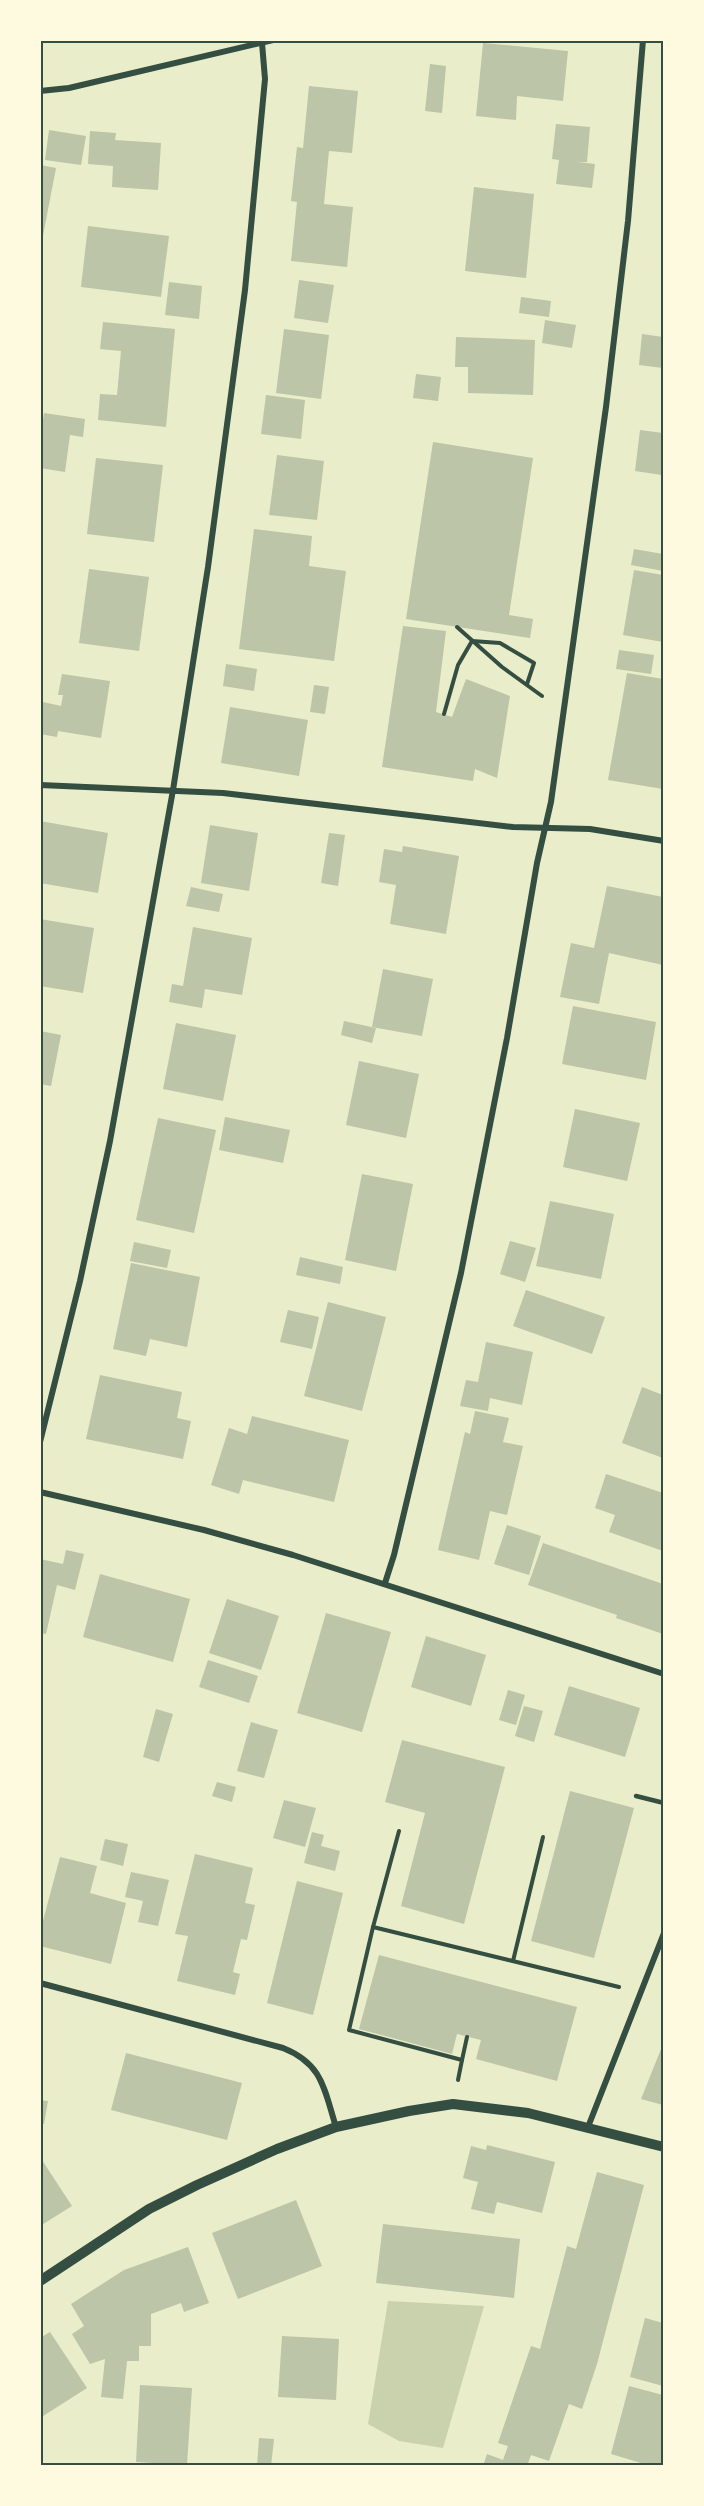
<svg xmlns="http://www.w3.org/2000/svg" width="704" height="2506" font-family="Roboto,sans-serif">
<rect width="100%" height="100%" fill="#e9edc9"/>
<polygon fill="#cad2ad" points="388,2301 484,2306 443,2448 399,2441 368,2424"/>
<g fill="#bcc5a7">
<polygon points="483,43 568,51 563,101 517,96 516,120 476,116"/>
<polygon points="430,64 446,66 442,113 425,111"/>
<polygon points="309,86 358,91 352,153 329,151 324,204 353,207 347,267 291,261 297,202 291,201 297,147 303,148"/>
<polygon points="556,124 590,127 587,162 578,162 595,164 592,188 556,184 559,160 552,159"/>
<polygon points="49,130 86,136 81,165 45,160"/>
<polygon points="90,131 116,133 115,140 161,143 158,190 112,187 113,166 88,164"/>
<polygon points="40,165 56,168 42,241 40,241"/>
<polygon points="474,187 534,194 526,278 465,271"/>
<polygon points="88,226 169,236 161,297 81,287"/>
<polygon points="299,280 334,285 328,323 294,318"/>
<polygon points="169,282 202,286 199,319 165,315"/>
<polygon points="521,297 551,301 549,317 519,313"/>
<polygon points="545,320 576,325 572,348 542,343"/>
<polygon points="103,322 175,329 166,427 98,420 100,394 117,395 121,351 100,349"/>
<polygon points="284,329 329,335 321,399 276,393"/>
<polygon points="642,334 663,337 663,368 639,365"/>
<polygon points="456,337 535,340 533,395 468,393 468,367 455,367"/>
<polygon points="416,374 441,377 438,401 413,398"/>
<polygon points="266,395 305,400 301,439 261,434"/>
<polygon points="44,413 85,419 83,437 70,435 65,472 40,468 40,440"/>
<polygon points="640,430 663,433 662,475 635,471"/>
<polygon points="433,442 533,458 509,615 533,619 530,638 406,619"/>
<polygon points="277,455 324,461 317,520 269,515"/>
<polygon points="96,458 163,465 154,542 87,534"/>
<polygon points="254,529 312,536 309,566 346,571 334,661 239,649"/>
<polygon points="634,549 663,554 663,571 631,565"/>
<polygon points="89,569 149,577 139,651 79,643"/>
<polygon points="634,570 663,575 663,642 623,635"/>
<polygon points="403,626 446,631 436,712 452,717 466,679 510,696 497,778 475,769 473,781 382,767"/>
<polygon points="619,650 654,655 651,674 616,669"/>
<polygon points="226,664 257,669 254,691 223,686"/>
<polygon points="627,673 663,679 663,789 608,780"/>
<polygon points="62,674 110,681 101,738 58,731 57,737 40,734 43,702 61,706 63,695 58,695"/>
<polygon points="314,685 329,687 325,714 310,712"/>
<polygon points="230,707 308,720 299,776 221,763"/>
<polygon points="40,821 108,833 98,893 40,883"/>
<polygon points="210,825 258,833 249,891 201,883"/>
<polygon points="329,833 345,835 338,886 321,883"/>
<polygon points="403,846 459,856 446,934 390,924 396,885 379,882 384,849 402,852"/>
<polygon points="607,886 663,897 663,965 609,953 599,1004 560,997 571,943 594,948"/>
<polygon points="191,887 223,894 219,912 186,906"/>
<polygon points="40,919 94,928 83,993 40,986"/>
<polygon points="193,927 252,938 242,995 205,989 202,1008 169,1002 172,984 183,986"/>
<polygon points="383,969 433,979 422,1036 372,1027"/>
<polygon points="573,1006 656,1022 646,1080 562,1064"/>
<polygon points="344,1021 376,1028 372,1043 341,1035"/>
<polygon points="176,1023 236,1035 223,1101 163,1089"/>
<polygon points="40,1031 61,1035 51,1086 40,1084"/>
<polygon points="359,1061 419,1074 406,1138 346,1125"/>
<polygon points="575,1109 640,1123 627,1181 563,1167"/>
<polygon points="225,1117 290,1130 283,1163 219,1150"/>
<polygon points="158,1118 216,1130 194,1233 136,1220"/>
<polygon points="362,1174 413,1184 396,1271 345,1260"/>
<polygon points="550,1201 614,1214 601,1279 536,1266"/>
<polygon points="510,1241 536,1248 525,1282 500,1274"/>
<polygon points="134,1242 171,1250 167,1268 130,1261"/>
<polygon points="300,1257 343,1267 340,1284 296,1275"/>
<polygon points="131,1263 200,1277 187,1347 150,1339 146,1356 113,1349"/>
<polygon points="526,1290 605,1317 592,1354 513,1326"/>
<polygon points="328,1302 386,1317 362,1411 304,1396"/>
<polygon points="288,1310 319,1317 312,1349 280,1342"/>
<polygon points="486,1342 533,1352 522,1405 490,1398 488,1411 460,1406 466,1380 478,1382"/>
<polygon points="100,1375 182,1392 177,1418 191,1421 183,1459 86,1439"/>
<polygon points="642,1387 663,1395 663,1458 622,1443"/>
<polygon points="475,1411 509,1418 503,1442 523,1446 507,1515 490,1511 479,1560 438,1550 465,1432 470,1434"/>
<polygon points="252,1416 349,1440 334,1502 243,1480 239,1494 211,1485 229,1428 247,1434"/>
<polygon points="606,1474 663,1493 663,1551 609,1532 615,1515 595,1508"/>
<polygon points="507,1525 541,1536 529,1575 494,1564"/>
<polygon points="543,1543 663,1584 663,1634 616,1618 617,1615 528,1585"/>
<polygon points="66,1550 84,1554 75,1590 57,1585 46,1634 40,1633 40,1559 63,1564"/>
<polygon points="100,1574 190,1599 173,1662 83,1637"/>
<polygon points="227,1599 279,1616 261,1670 209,1653"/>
<polygon points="326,1613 391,1632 362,1732 297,1713"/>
<polygon points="426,1636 486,1655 471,1706 411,1687"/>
<polygon points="208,1660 258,1676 249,1703 199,1687"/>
<polygon points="569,1686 640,1708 625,1757 554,1735"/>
<polygon points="508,1690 525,1695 516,1725 499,1720"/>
<polygon points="524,1706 543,1711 534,1742 515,1736"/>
<polygon points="156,1709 173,1714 159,1762 143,1757"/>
<polygon points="251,1722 278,1730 264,1778 237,1771"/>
<polygon points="402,1740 505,1767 464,1924 401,1906 425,1813 385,1802"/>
<polygon points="217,1782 236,1787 232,1802 212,1796"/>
<polygon points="570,1791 634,1808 594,1958 531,1941"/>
<polygon points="284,1800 316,1808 305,1847 273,1838"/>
<polygon points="312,1832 324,1835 321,1846 340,1851 335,1871 304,1863"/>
<polygon points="105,1839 128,1844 123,1866 100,1860"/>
<polygon points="195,1854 253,1868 245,1903 255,1905 247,1940 241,1939 233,1972 240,1974 235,1995 177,1981 188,1936 175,1934"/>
<polygon points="60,1857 97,1866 90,1893 126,1903 111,1964 40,1946 40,1932"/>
<polygon points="131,1872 169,1880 158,1926 138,1922 143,1901 125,1897"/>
<polygon points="297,1881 343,1893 313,2015 267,2003"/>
<polygon points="379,1955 577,2007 557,2081 476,2059 481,2040 457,2034 452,2054 359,2029"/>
<polygon points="663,2044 663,2105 641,2099"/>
<polygon points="126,2053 242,2083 227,2140 111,2110"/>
<polygon points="40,2100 48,2101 44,2124 40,2124"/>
<polygon points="487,2145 555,2162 542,2213 497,2202 494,2214 471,2209 478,2182 463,2178 471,2146 486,2150"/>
<polygon points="40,2157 72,2206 40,2226"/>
<polygon points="597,2172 644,2185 597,2364 582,2409 569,2404 549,2461 531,2455 527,2466 483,2466 487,2454 503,2460 508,2446 498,2443 531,2346 540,2349 567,2246 576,2249"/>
<polygon points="296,2200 322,2266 238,2299 212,2233"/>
<polygon points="383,2224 520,2239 514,2298 376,2283"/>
<polygon points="188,2247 209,2303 184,2312 181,2303 151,2314 151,2346 139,2346 139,2361 127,2361 123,2399 101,2397 105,2359 90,2364 72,2334 84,2326 71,2304 124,2270"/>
<polygon points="645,2318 663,2323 663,2386 630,2377"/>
<polygon points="50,2332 87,2388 40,2418 40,2338"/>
<polygon points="282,2336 339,2339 336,2400 278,2397"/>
<polygon points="140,2385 192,2388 187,2465 136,2462"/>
<polygon points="629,2386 663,2395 663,2466 651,2466 611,2454"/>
<polygon points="259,2438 274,2439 271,2466 257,2466"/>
</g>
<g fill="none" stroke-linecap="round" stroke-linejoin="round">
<g stroke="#344e41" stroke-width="4">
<polyline points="457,627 502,667 542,696"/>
<polyline points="444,714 458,665 472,641 500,643 534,663 527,684"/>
<polyline points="399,1831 373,1927 619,1987"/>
<polyline points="373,1927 349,2030 462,2060 467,2037"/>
<polyline points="513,1961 543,1837"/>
<polyline points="458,2080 462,2060"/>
</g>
<polyline stroke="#344e41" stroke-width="4.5" points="636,1796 664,1803"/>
<g stroke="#344e41" stroke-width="6">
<polyline points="40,91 69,88 273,40"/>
<polyline points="40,785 223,793 513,827 590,829 664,841"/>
<polyline points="40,1442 80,1281 110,1141 173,790 208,567 245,290 265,79 262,43"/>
<polyline points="40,1492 204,1530 293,1555 664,1674"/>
<polyline points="385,1583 394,1555 461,1273 507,1038 537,863 551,802 606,407 628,221 643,40"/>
<path d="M40,1983L283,2048C323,2064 324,2089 336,2127"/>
<polyline points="588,2127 664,1933"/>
</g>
<polyline stroke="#344e41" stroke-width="10" points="40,2281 149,2209 197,2185 277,2149 336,2127 409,2111 453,2104 528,2113 664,2147"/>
</g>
<rect width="704" height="2506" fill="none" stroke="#fefae0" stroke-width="84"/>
<rect x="42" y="42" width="620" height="2422" fill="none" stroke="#344e41" stroke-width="2"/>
</svg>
